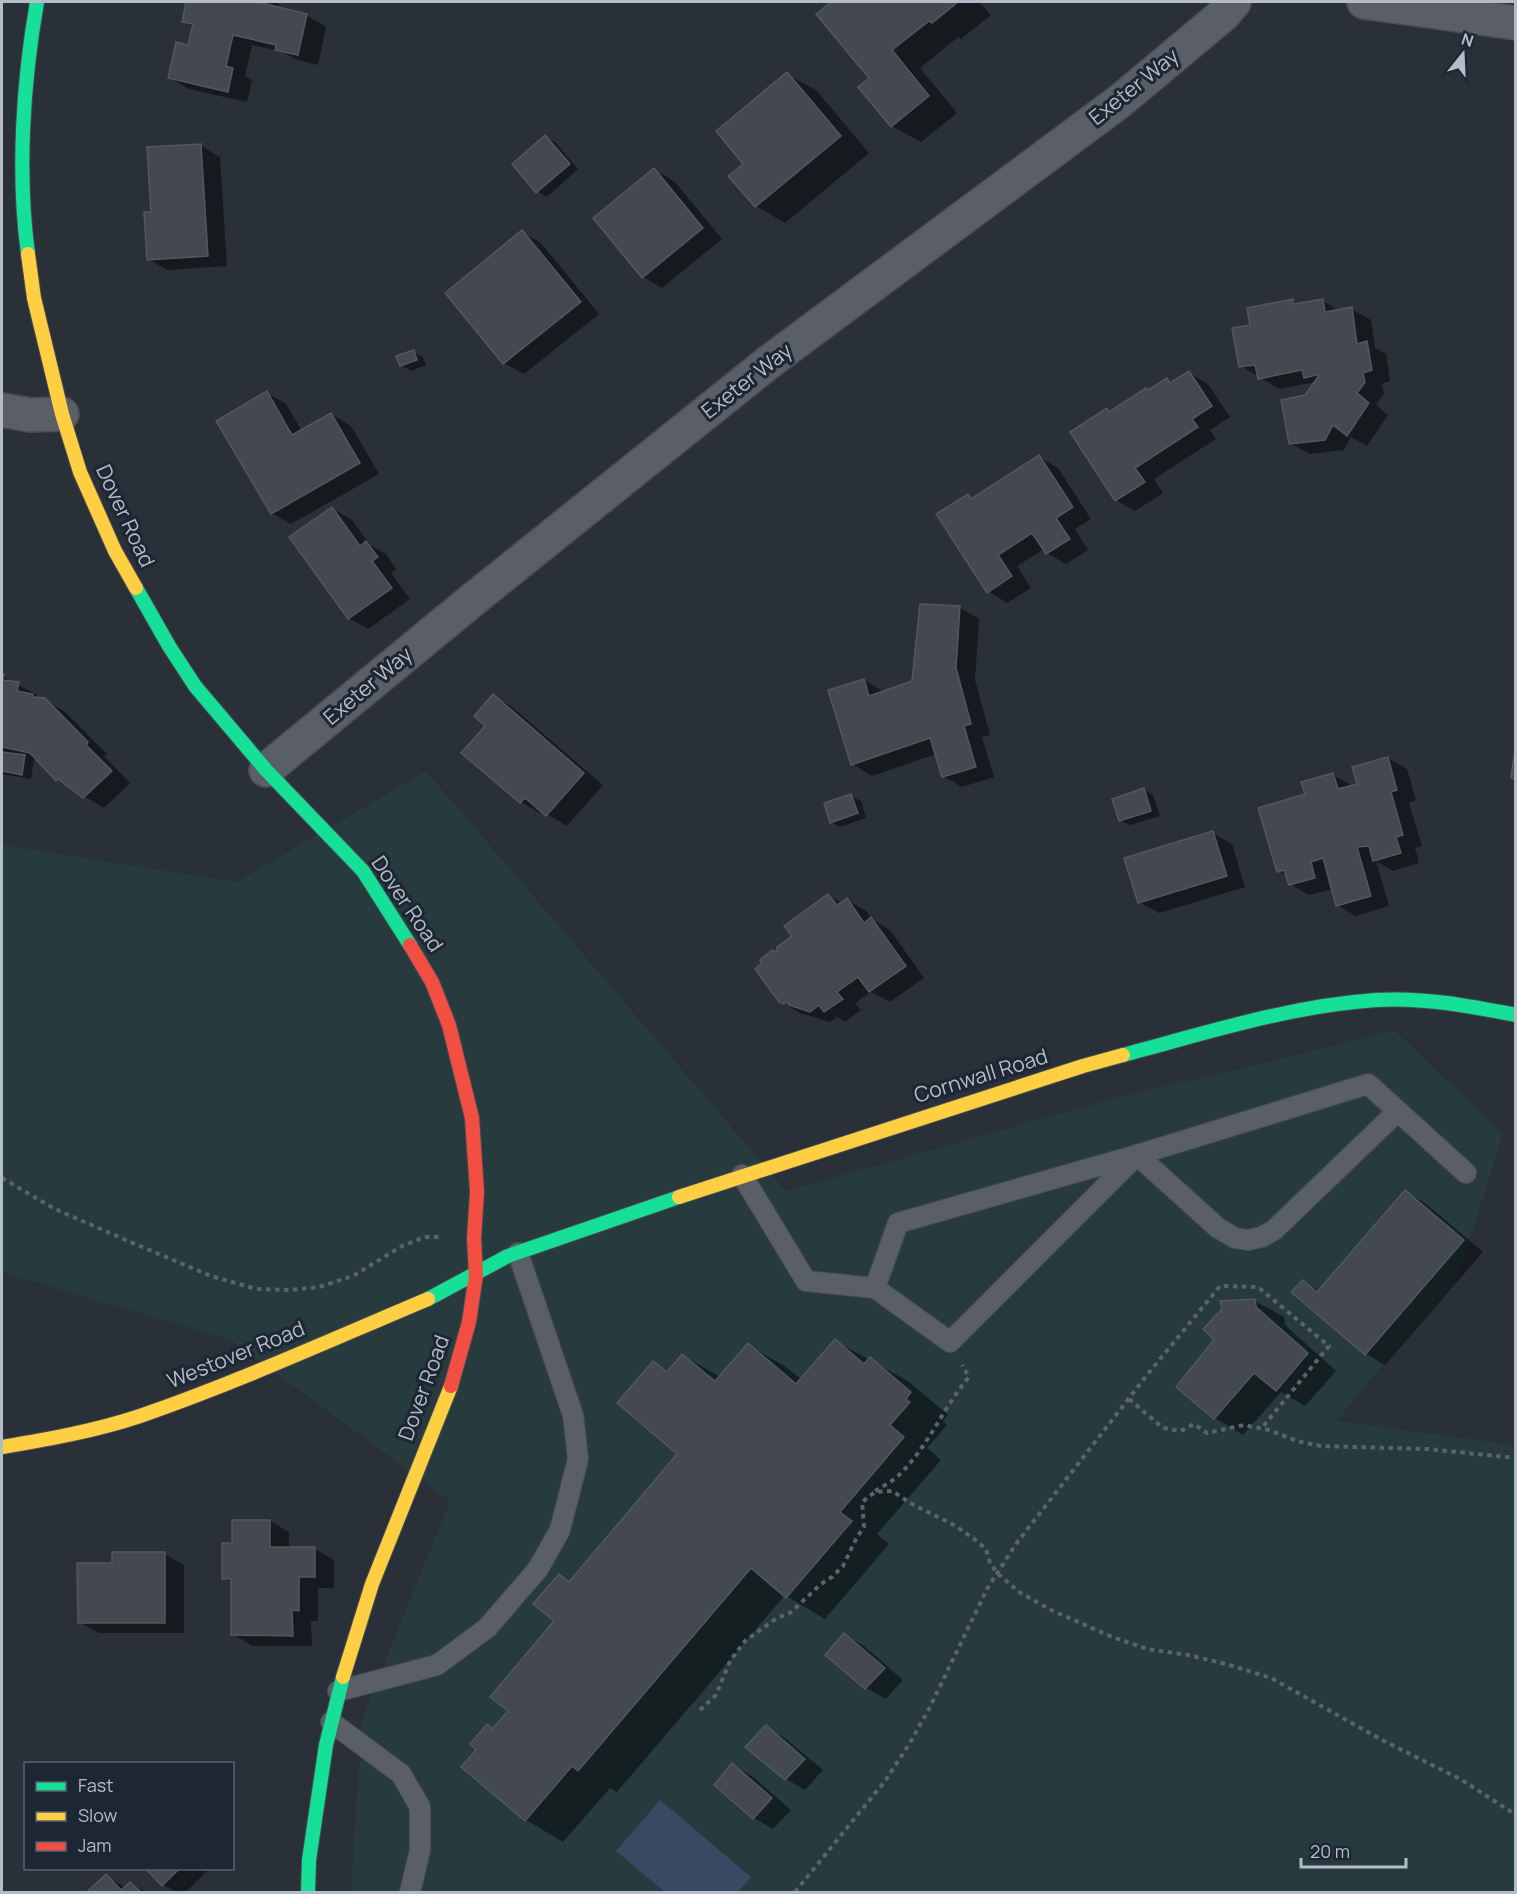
<svg xmlns="http://www.w3.org/2000/svg" width="1517" height="1894" font-family="Manrope,sans-serif">
<rect width="100%" height="100%" fill="#2a3038"/>
<polygon fill="#273a3e" points="426,771 786,1191 1109,1100 1395,1031 1503,1134 1456,1283 1366,1384 1337,1421 1515,1445 1515,1892 351,1892 362,1719 450,1501 231,1340 2,1272 2,845 237,882"/>
<polygon fill="#384963" points="660,1800 751,1877 738,1892 665,1892 616,1851"/>
<g fill="#0007">
<polygon points="187,2 279,2 278,9 306,15 326,27 318,65 297,60 283,52 252,45 245,76 252,80 247,102 189,89 170,78 189,47 194,27 183,21"/>
<polygon points="834,2 979,2 991,15 961,39 958,37 920,68 957,113 921,142 892,126 871,79 818,14"/>
<polygon points="787,74 816,90 869,153 785,223 756,206 731,176 746,164"/>
<polygon points="545,137 555,142 578,169 547,197 537,191"/>
<polygon points="201,146 220,157 227,266 167,270 148,259"/>
<polygon points="654,170 674,181 722,239 662,288 643,277"/>
<polygon points="522,232 541,243 599,314 524,374 504,363 447,293"/>
<polygon points="1292,301 1298,304 1323,301 1340,311 1351,309 1371,320 1375,348 1386,354 1390,381 1382,384 1384,394 1376,405 1388,415 1367,446 1351,437 1344,450 1310,454 1290,443 1306,397 1316,382 1279,389 1241,366 1252,326"/>
<polygon points="413,352 423,357 426,365 411,371 401,365"/>
<polygon points="1189,373 1208,384 1230,417 1210,430 1216,439 1154,479 1163,493 1135,511 1116,500 1107,410 1111,412 1167,380 1173,383"/>
<polygon points="267,393 286,404 302,431 331,414 351,426 379,474 291,524 272,513"/>
<polygon points="1039,457 1058,468 1091,519 1075,529 1088,550 1066,564 1047,553 1044,549 1017,566 1031,588 1007,603 988,591 968,496 973,499"/>
<polygon points="332,508 352,520 370,545 386,554 396,569 391,573 410,599 368,629 349,618"/>
<polygon points="922,606 960,608 979,619 975,680 990,735 982,737 994,777 962,787 943,776 936,754 872,776 853,764 864,680 884,692 913,682"/>
<polygon points="2,676 37,695 37,698 44,700 64,711 107,754 104,756 130,783 104,808 57,780 39,761 34,760 31,779 2,774"/>
<polygon points="493,696 512,707 603,785 567,826 542,811 540,813 521,802 487,726"/>
<polygon points="1388,758 1407,769 1416,800 1409,803 1422,846 1415,848 1419,863 1393,871 1376,861 1389,906 1356,916 1337,905 1333,889 1309,895 1290,884 1288,876 1278,871 1306,795 1333,775 1353,786 1359,785"/>
<polygon points="1144,790 1153,795 1160,816 1130,825 1120,820"/>
<polygon points="851,796 861,801 866,818 840,827 831,822"/>
<polygon points="1213,833 1232,844 1245,887 1159,913 1139,902"/>
<polygon points="829,896 842,903 847,900 866,911 873,920 890,930 924,978 890,1002 871,992 855,1003 861,1010 845,1022 837,1017 830,1022 800,1013 780,1001 778,954"/>
<polygon points="1406,1192 1425,1203 1483,1252 1385,1365 1366,1354 1293,1292 1303,1281 1320,1291"/>
<polygon points="1255,1301 1284,1317 1285,1325 1336,1371 1305,1406 1281,1392 1243,1435 1215,1418"/>
<polygon points="835,1341 908,1381 948,1415 943,1421 947,1425 927,1448 941,1460 877,1534 889,1544 825,1619 785,1595 617,1792 610,1788 563,1842 526,1820 494,1730 510,1711 556,1621 560,1576 570,1582 679,1454 653,1363 669,1372 682,1355 720,1377 748,1345 786,1367 802,1380"/>
<polygon points="270,1521 289,1532 289,1549 315,1549 334,1560 334,1588 318,1588 318,1621 311,1621 312,1646 252,1646 233,1634 233,1583 223,1578 233,1544"/>
<polygon points="164,1554 184,1565 184,1633 99,1633 79,1622"/>
<polygon points="845,1635 864,1646 903,1680 886,1699 866,1688 827,1655"/>
<polygon points="766,1727 785,1738 823,1770 805,1790 786,1779"/>
<polygon points="733,1765 752,1776 791,1810 773,1829 754,1818"/>
<polygon points="147,1868 210,1868 186,1892 177,1892 163,1885"/>
<polygon points="106,1876 126,1888 131,1884 146,1892 89,1892"/>
</g>
<g fill="#444950" stroke="#52575f" stroke-width="1.5">
<polygon points="186,2 258,2 307,14 298,55 275,50 276,45 233,35 226,66 233,68 228,92 168,78 176,42 188,45 193,24 182,22"/>
<polygon points="831,2 958,2 932,23 929,21 892,50 929,96 891,127 858,87 869,78 816,14"/>
<polygon points="787,72 841,136 755,207 728,176 743,164 716,131"/>
<polygon points="545,135 570,164 536,193 512,164"/>
<polygon points="201,144 208,256 147,260 144,212 151,212 147,147"/>
<polygon points="654,168 703,228 642,278 593,218"/>
<polygon points="522,230 581,302 503,364 445,293"/>
<polygon points="1293,299 1293,304 1323,299 1325,312 1352,307 1357,344 1367,341 1372,370 1363,373 1365,382 1357,393 1369,403 1347,436 1333,425 1325,440 1289,444 1281,400 1305,395 1320,374 1304,378 1302,370 1258,379 1255,365 1239,367 1232,328 1250,325 1247,308"/>
<polygon points="414,350 417,360 400,366 396,356"/>
<polygon points="1189,371 1212,406 1192,419 1198,427 1135,468 1145,482 1115,501 1070,432 1107,408 1109,412 1146,388 1148,390 1167,378 1170,383"/>
<polygon points="267,391 292,435 331,413 360,463 271,514 216,421"/>
<polygon points="1039,455 1073,507 1056,518 1070,539 1046,554 1032,533 998,555 1012,576 987,593 936,514 968,494 971,499"/>
<polygon points="332,507 360,546 366,541 378,557 372,561 392,588 348,619 289,537"/>
<polygon points="920,604 960,606 956,668 971,724 964,726 976,767 942,777 930,738 851,765 828,690 864,679 869,696 912,681"/>
<polygon points="2,674 4,674 3,680 19,682 17,691 33,694 33,697 45,698 88,742 86,745 112,771 83,798 58,779 56,781 30,753 2,747"/>
<polygon points="493,694 584,773 546,816 525,798 520,803 461,753 485,726 474,716"/>
<polygon points="1516,742 1516,779 1511,778"/>
<polygon points="2,752 25,755 22,775 2,771"/>
<polygon points="1388,757 1397,790 1391,792 1403,835 1396,837 1401,853 1373,861 1369,846 1357,847 1371,896 1336,906 1323,858 1311,862 1315,878 1289,885 1284,870 1277,872 1258,808 1305,794 1301,782 1333,773 1338,789 1357,784 1352,767"/>
<polygon points="1144,788 1151,811 1119,821 1112,799"/>
<polygon points="851,794 858,813 830,823 824,803"/>
<polygon points="1213,831 1227,876 1138,903 1124,858"/>
<polygon points="828,894 837,905 847,898 864,923 871,917 906,966 869,992 858,977 837,992 843,999 824,1012 819,1005 810,1012 789,1005 786,1002 784,1004 779,1002 755,969 761,964 760,960 772,950 777,952 777,947 792,936 784,926"/>
<polygon points="1405,1190 1464,1240 1365,1355 1291,1292 1303,1280 1317,1292"/>
<polygon points="1255,1299 1256,1307 1308,1353 1276,1391 1254,1373 1214,1419 1176,1387 1214,1340 1203,1329 1222,1309 1220,1301"/>
<polygon points="835,1339 864,1364 870,1357 911,1392 906,1399 910,1402 890,1425 904,1437 840,1512 852,1521 786,1598 751,1568 578,1771 572,1766 525,1821 461,1767 476,1750 470,1744 487,1724 492,1729 508,1711 490,1697 554,1621 533,1604 559,1574 569,1582 677,1454 617,1403 653,1361 667,1372 682,1354 715,1381 748,1343 796,1384"/>
<polygon points="232,1520 270,1520 270,1547 315,1547 315,1577 299,1577 299,1611 292,1610 293,1636 231,1635 231,1579 222,1579 222,1543 232,1543"/>
<polygon points="112,1552 165,1552 165,1623 78,1623 77,1563 112,1563"/>
<polygon points="844,1633 885,1668 865,1689 825,1655"/>
<polygon points="766,1725 805,1759 785,1780 745,1747"/>
<polygon points="732,1763 772,1798 753,1819 714,1785"/>
<polygon points="145,1868 180,1868 162,1886"/>
<polygon points="106,1874 121,1890 130,1882 141,1892 87,1892"/>
</g>
<g fill="none" stroke-linecap="round" stroke-linejoin="round">
<g stroke="#484c53" stroke-width="22">
<g id="lane">
<polyline points="742,1175 806,1281 875,1288 950,1342 1137,1155 1218,1228 1235,1238 1248,1240 1262,1237 1274,1230 1398,1111"/>
<polyline points="875,1288 898,1223 1137,1155 1368,1084 1466,1173"/>
<polyline points="338,1691 437,1665 487,1628 538,1569 560,1530 578,1459 573,1415 518,1253"/>
<polyline points="331,1722 401,1774 420,1807 420,1850 410,1892"/>
</g>
</g>
<g stroke="#484c53" stroke-width="36">
<g id="street">
<polyline points="1364,2 1516,23"/>
<polyline points="2,410 30,415 62,414"/>
<polyline points="266,770 476,597 769,362 1120,101 1224,14 1234,2"/>
</g>
</g>
<g stroke="#484c53" stroke-width="16">
<g id="fast">
<path d="M28,254C17,173 23,82 37,2"/>
<polyline points="136,588 169,646 195,686 266,770 363,871 410,945"/>
<path d="M1123,1055C1206,1033 1289,1006 1376,1000C1423,997 1470,1006 1516,1015"/>
<polyline points="428,1299 508,1256 679,1197"/>
<polyline points="308,1892 309,1860 326,1745 343,1677"/>
</g>
</g>
<g stroke="#484c53" stroke-width="16">
<g id="slow">
<polyline points="28,254 34,298 62,414 80,472 115,551 136,588"/>
<polyline points="679,1197 1083,1066 1123,1055"/>
<path d="M2,1447C49,1439 95,1431 140,1416C238,1382 333,1339 428,1299"/>
<polyline points="343,1677 372,1584 451,1386"/>
</g>
</g>
<g stroke="#484c53" stroke-width="16">
<polyline id="jam" points="410,945 432,982 449,1025 472,1118 477,1192 474,1238 476,1275 469,1322 451,1386"/>
</g>
<g stroke="#5d636a" stroke-width="4" stroke-dasharray="4.5 4.5" stroke-linecap="butt">
<polyline points="2,1178 55,1209 128,1241 211,1276 256,1289 291,1290 319,1287 353,1276 402,1246 425,1237 442,1237"/>
<polyline points="1129,1399 1163,1428 1181,1431 1194,1424 1207,1433 1244,1425 1269,1430 1297,1441 1321,1446 1428,1449 1516,1458"/>
<path d="M875,1491C883,1486 892,1482 899,1475C928,1447 943,1408 969,1377L962,1365"/>
<polyline points="700,1710 716,1695 730,1661 745,1641 777,1618 790,1613 821,1584 832,1577 843,1566 857,1537 864,1527 862,1502 875,1492 892,1491 912,1504 954,1525 977,1541 986,1549 990,1563 997,1573 1019,1592 1051,1610 1110,1636 1147,1649 1188,1655 1226,1664 1271,1678 1384,1741 1462,1780 1516,1815"/>
<polyline points="795,1892 885,1781 910,1743 929,1709 987,1589 1016,1544 1147,1375 1220,1286 1258,1287 1329,1346 1261,1429"/>
</g>
<use href="#lane" stroke="#5a5e66" stroke-width="20"/>
<use href="#street" stroke="#5a5e66" stroke-width="33"/>
<use href="#fast" stroke="#16e098" stroke-width="14"/>
<use href="#slow" stroke="#ffcf43" stroke-width="14"/>
<use href="#jam" stroke="#f24e42" stroke-width="14"/>
</g>
<g text-anchor="middle" stroke-width="6" stroke-linejoin="round" paint-order="stroke">
<g font-size="21" fill="#b4bcc9" stroke="#1d2633">
<text transform="translate(1134 87) rotate(-39)" y="7">Exeter Way</text>
<text transform="translate(747 381) rotate(-38)" y="7">Exeter Way</text>
<text transform="translate(125 516) rotate(65)" y="7">Dover Road</text>
<text transform="translate(368 686) rotate(-40)" y="7">Exeter Way</text>
<text transform="translate(407 904) rotate(56)" y="7">Dover Road</text>
<text transform="translate(981 1076) rotate(-17)" y="7">Cornwall Road</text>
<text transform="translate(236 1355) rotate(-22)" y="7">Westover Road</text>
<text transform="translate(424 1388) rotate(-70)" y="7">Dover Road</text>
</g>
</g>
<rect width="1517" height="1894" fill="none" stroke="#b4bcc9" stroke-width="6"/>
<rect x="24" y="1762" width="210" height="108" fill="#1d2633" stroke="#59626f" stroke-width="1.5"/>
<rect x="36" y="1782" width="30" height="9" fill="#16e098" stroke="#59626f" stroke-width="1.5"/>
<text x="78" y="1792" font-size="18" fill="#b4bcc9">Fast</text>
<rect x="36" y="1812" width="30" height="9" fill="#ffcf43" stroke="#59626f" stroke-width="1.5"/>
<text x="78" y="1822" font-size="18" fill="#b4bcc9">Slow</text>
<rect x="36" y="1842" width="30" height="9" fill="#f24e42" stroke="#59626f" stroke-width="1.5"/>
<text x="78" y="1852" font-size="18" fill="#b4bcc9">Jam</text>
<g transform="translate(1463 54) rotate(18)" stroke="#1d2633" stroke-width="4.5" paint-order="stroke">
<path d="M0-4.5L10 22L0 15L-10 22Z" fill="#b4bcc9"/>
<text y="-9" font-size="16" font-weight="bold" text-anchor="middle" fill="#b4bcc9">N</text>
</g>
<path d="M1301 1858v9h105v-9" fill="none" stroke="#b4bcc9" stroke-width="3"/>
<text x="1310" y="1858" font-size="18" fill="#b4bcc9" stroke="#1d2633" stroke-width="4.5" paint-order="stroke">20 m</text>
</svg>
